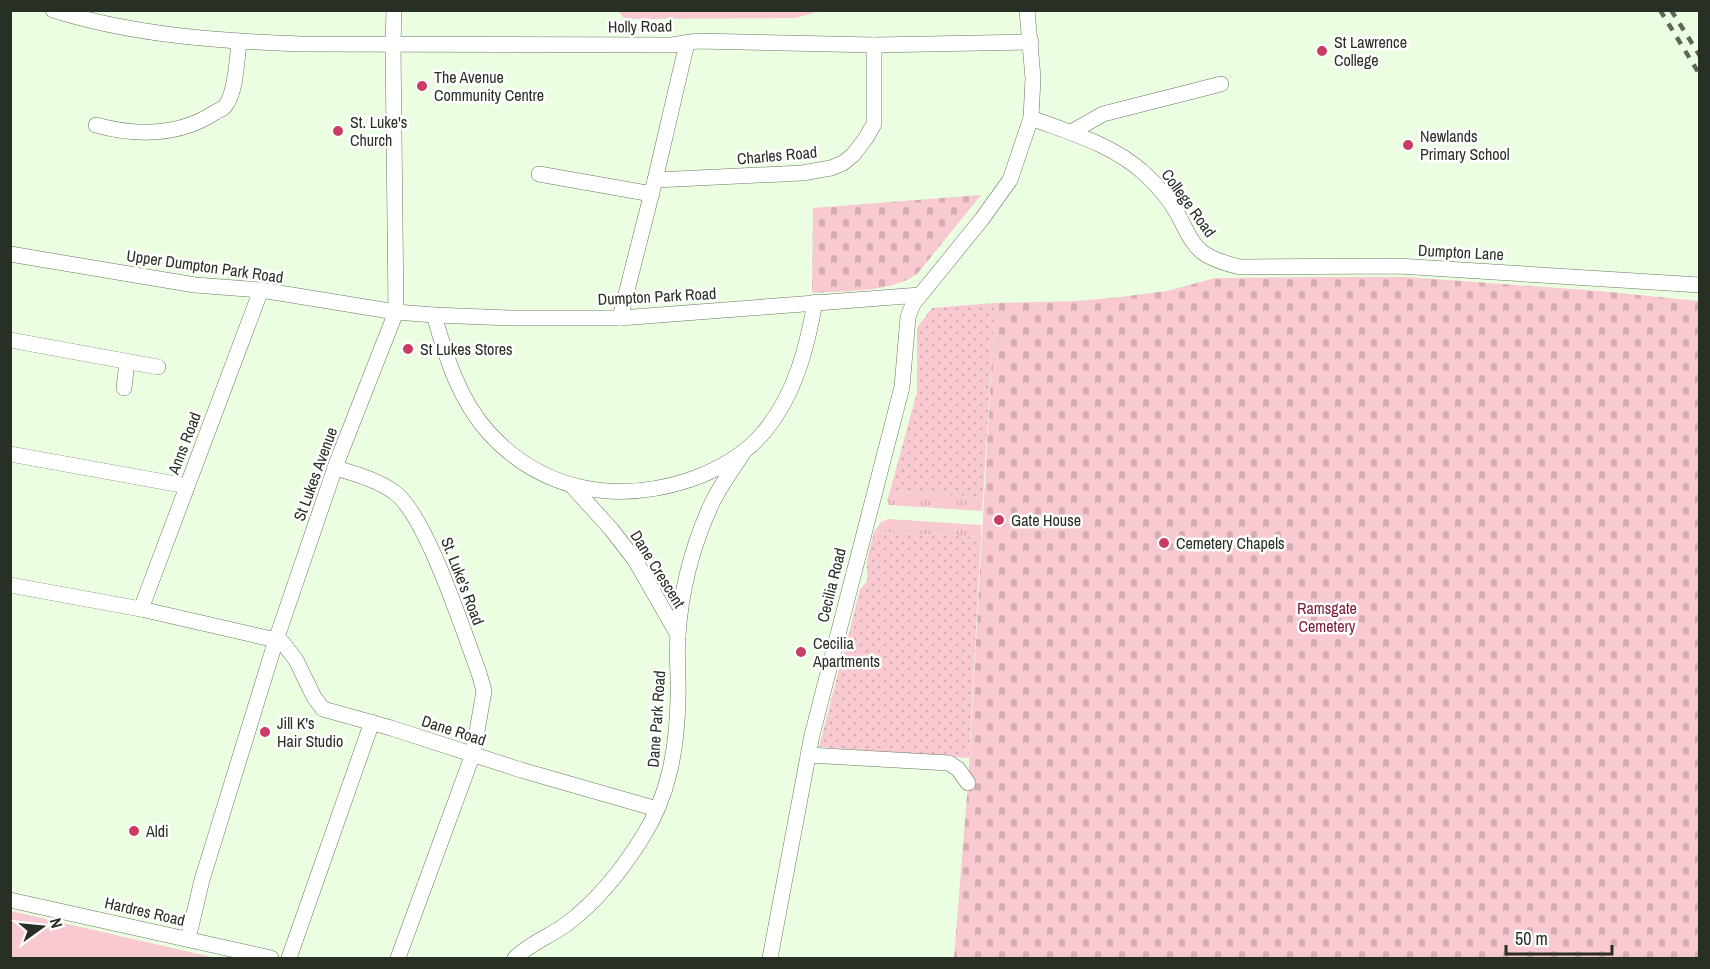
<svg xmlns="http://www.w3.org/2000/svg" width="1710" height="969" font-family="'Archivo Narrow',sans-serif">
<defs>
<pattern id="grass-tufts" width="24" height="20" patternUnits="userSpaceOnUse" patternTransform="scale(1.5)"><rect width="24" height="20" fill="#f8c9d0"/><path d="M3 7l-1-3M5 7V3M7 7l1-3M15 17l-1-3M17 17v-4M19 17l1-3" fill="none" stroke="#d5adb2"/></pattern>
<pattern id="cemetery-stones" width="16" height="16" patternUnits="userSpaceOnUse" patternTransform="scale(1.5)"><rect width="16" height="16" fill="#f8c9d0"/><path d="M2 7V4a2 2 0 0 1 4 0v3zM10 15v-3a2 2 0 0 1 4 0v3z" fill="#d5adb2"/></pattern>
<pattern id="garden-dots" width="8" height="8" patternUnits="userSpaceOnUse" patternTransform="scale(1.5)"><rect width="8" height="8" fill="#f8c9d0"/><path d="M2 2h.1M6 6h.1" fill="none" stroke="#d5adb2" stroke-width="1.8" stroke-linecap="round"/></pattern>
</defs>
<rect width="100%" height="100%" fill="#ebfee2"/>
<g fill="url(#grass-tufts)">
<polygon points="890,491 983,497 982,511 889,505 887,500"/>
<polygon points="888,519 981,525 981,537 874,532 881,522"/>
</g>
<g fill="url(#cemetery-stones)">
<path d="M981,195L918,273C896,292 842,291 812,293L813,208Z"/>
<polygon points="1322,277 1407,277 1600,291 1699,301 1699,958 954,958 968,783 995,303 1077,301 1120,297 1167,291 1215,278"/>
</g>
<g fill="#f8c9d0">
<polygon points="618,11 618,10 821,11 795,18 632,19 624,18"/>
<polygon points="11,911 216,958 11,958"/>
</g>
<g fill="url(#garden-dots)">
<polygon points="995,303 983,497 890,491 917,392 917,328 932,308"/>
<path d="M874,532L981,537L969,758L819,747L844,650L849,646L850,641L848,637L860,589C873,578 865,574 867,562C868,552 872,542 874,532Z"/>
</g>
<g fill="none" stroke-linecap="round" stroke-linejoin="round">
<g stroke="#68785f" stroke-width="16">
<g id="minor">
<path d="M53,10C133,35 217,41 301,44L672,45L697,41L874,45L1031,42"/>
<path d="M1031,118C1071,133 1114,145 1145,174C1158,186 1169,199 1177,213C1185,227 1191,245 1205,254C1216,261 1227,264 1240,267L1398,266L1700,285"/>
<path d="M96,125C135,136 179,136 214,113C217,111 223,109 225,106C236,94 237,58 239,42"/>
<polyline points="1073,131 1103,114 1221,84"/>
<polyline points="539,174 652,194"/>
<polyline points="655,180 802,173 831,168 843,163 853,155 866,138 874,124 874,45"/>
<polyline points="10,254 195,285 261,290 396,312 434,315 511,318 620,318 920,295"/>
<path d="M434,315C446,357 459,400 489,433C542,491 616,504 689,480C718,470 744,456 764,432C795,395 807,348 815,302"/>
<polyline points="620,318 655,180 687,43"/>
<polyline points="10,340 158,367"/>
<polyline points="124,388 127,362"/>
<polyline points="10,454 187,486"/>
<path d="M335,468C354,473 378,480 394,492C426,514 464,633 479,673L484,691L473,754L398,958"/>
<polyline points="572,486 611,529 635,560 678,635"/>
<polyline points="10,585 141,609 276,640 283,643 296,660 314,697 323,709 391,728 521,770 657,809"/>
<polyline points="141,609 261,290"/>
<polyline points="808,755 949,763 958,769 968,783"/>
<polyline points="10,900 271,958"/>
<polyline points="188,939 202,880 276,640 337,462 396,312 393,44 394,10"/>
<polyline points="289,958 372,722"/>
<path d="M515,958C530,943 551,936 568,923C598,900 622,870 642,838C669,796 677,748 678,699C679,677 676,656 678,635C681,590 693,544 712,503C720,486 733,469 743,453"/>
<polyline points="770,958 812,735 902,387 908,317 913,304 982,219 1010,180 1031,118 1033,78 1027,10"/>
</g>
</g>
<use href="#minor" stroke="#fff" stroke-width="15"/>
<g stroke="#5e6858" stroke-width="4.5" stroke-dasharray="8 8" stroke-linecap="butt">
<polyline points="1660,10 1700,75"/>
<polyline points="1671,10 1700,56"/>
</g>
</g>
<g fill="#cb3c65" stroke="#fff" stroke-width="2">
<circle cx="1322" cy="51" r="6"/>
<circle cx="422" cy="86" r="6"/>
<circle cx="338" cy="131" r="6"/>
<circle cx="1408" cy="145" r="6"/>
<circle cx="408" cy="349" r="6"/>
<circle cx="999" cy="520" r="6"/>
<circle cx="1164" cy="543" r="6"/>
<circle cx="801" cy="652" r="6"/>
<circle cx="265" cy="732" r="6"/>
<circle cx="134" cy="831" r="6"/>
</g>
<g text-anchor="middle" stroke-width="5" stroke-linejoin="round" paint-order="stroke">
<g font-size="16" fill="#282f24" stroke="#fff">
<text transform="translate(640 26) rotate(-1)" y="6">Holly Road</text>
<text transform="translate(777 155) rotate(-5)" y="6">Charles Road</text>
<text transform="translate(1189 203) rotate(54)" y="6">College Road</text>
<text transform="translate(1461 252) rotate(3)" y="6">Dumpton Lane</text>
<text transform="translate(205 266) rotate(8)" y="6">Upper Dumpton Park Road</text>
<text transform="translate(657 296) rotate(-3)" y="6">Dumpton Park Road</text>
<text transform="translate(184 443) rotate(-69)" y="6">Anns Road</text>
<text transform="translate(315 474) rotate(-70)" y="6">St Lukes Avenue</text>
<text transform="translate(658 569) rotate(58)" y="6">Dane Crescent</text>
<text transform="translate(463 581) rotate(69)" y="6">St. Luke's Road</text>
<text transform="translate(831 585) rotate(-76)" y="6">Cecilia Road</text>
<text transform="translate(656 719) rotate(-86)" y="6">Dane Park Road</text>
<text transform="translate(454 730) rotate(18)" y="6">Dane Road</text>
<text transform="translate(145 911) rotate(13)" y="6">Hardres Road</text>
</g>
<g font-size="16" fill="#282f24" stroke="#fff" text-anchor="start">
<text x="1334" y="48">St Lawrence<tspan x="1334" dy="18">College</tspan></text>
<text x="434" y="83">The Avenue<tspan x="434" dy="18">Community Centre</tspan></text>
<text x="350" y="128">St. Luke's<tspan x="350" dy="18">Church</tspan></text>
<text x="1420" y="142">Newlands<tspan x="1420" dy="18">Primary School</tspan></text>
<text x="420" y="355">St Lukes Stores</text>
<text x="1011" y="526">Gate House</text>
<text x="1176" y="549">Cemetery Chapels</text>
<text x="813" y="649">Cecilia<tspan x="813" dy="18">Apartments</tspan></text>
<text x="277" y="729">Jill K's<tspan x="277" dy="18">Hair Studio</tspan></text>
<text x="146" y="837">Aldi</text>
</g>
<g font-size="16" fill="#7b1737" stroke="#fff">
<text x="1327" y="614">Ramsgate<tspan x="1327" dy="18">Cemetery</tspan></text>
</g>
</g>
<rect width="1710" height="969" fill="none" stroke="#282f24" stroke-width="24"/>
<g transform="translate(42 927) rotate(75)" stroke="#ffffff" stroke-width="4.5" paint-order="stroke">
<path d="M0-4.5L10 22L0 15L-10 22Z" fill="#282f24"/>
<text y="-9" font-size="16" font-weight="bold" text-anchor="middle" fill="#282f24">N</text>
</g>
<path d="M1506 945v9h106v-9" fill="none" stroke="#282f24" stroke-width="3"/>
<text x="1515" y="945" font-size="18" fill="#282f24" stroke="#ffffff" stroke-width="4.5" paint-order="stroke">50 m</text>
</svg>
